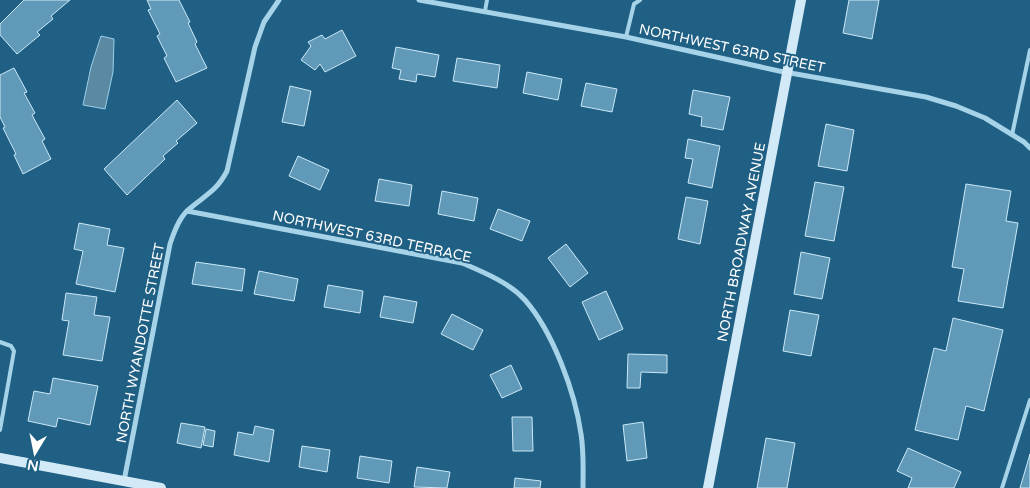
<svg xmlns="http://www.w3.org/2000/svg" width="1030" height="488" font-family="'Varela Round',sans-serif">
<rect width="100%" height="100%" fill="#1f6084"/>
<polygon fill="#5b89a2" stroke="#9ad0eb" points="101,36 114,39 113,72 105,109 83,105 91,67"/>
<g fill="#619ab8" stroke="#cbe8f7">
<polygon points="24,0 70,0 51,16 53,19 37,32 40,35 17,54 0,35 0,24"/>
<polygon points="147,0 179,0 190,22 188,23 197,42 195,44 207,68 176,82 164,58 167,56 157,36 160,34 148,10 151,9"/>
<polygon points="849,0 879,0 872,39 843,33"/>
<polygon points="342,30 356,56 325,72 320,64 315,70 301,60 311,46 308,42 322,35 325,39"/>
<polygon points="396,47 439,55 435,77 417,74 416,82 399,79 401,70 392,68"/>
<polygon points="457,58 500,65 497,88 453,81"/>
<polygon points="14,68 27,92 24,93 35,113 32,115 45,139 42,141 51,159 23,174 14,155 16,154 3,128 5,127 0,117 0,75"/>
<polygon points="527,72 562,79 558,100 523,93"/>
<polygon points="586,83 617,89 612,112 581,106"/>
<polygon points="290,86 311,91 304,126 282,122"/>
<polygon points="693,90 730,97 723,130 701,126 702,117 689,114"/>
<polygon points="177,100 197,123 176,141 178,143 163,156 165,159 127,195 104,169"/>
<polygon points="826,124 854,130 847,171 818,166"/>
<polygon points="688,139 720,146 712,188 688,183 693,159 685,158"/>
<polygon points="298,156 329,170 320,190 289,176"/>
<polygon points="379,179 412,185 409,206 375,201"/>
<polygon points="815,182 844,187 834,241 805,236"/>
<polygon points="966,184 1011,191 1006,221 1018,223 1003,308 958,301 964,269 952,267"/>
<polygon points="442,191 478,198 474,221 438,214"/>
<polygon points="686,197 708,201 700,244 678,239"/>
<polygon points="498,209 530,221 522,241 490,229"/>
<polygon points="79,223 110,229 107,245 124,248 115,292 76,284 83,251 74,249"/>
<polygon points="566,244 588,273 570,287 548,258"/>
<polygon points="801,252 830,258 822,299 794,294"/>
<polygon points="196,262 245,269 242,291 192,284"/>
<polygon points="259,271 298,279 294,301 254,294"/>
<polygon points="328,285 363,291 360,313 324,307"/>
<polygon points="606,291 623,329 599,340 582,302"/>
<polygon points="66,293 97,297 94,315 110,317 102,361 63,355 69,321 62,320"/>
<polygon points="384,296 417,302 413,323 380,317"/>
<polygon points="790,310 819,315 811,356 783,351"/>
<polygon points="452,314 483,330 473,350 441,334"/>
<polygon points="953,318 1003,330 984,411 966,406 958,440 915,430 934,348 946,351"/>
<polygon points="628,354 667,355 667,373 641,372 640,388 627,388"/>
<polygon points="511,365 522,389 502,398 490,375"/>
<polygon points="53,378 98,386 90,425 58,418 56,427 28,421 34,391 50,394"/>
<polygon points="512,417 532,417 533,451 513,451"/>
<polygon points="643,422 647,458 627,461 623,425"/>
<polygon points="181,423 205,427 201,448 177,443"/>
<polygon points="255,426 274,430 269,462 234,455 238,432 253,435"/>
<polygon points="206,429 215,431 213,447 203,445"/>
<polygon points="766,438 795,443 787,488 757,488"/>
<polygon points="302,446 330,450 327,472 299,467"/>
<polygon points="908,448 961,472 954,488 908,488 912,478 897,471"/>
<polygon points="1030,454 1030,488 1020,488"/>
<polygon points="360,456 392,461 389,483 357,478"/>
<polygon points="417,467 450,472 447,488 414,487"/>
<polygon points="515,478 541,481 540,488 514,488"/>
</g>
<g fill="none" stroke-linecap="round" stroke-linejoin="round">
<g stroke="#a7d3e9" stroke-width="4">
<polyline points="485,11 487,0"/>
<polyline points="626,37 634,4 640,0"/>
<polyline points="1012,135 1030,50"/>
<polyline points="0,342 11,346 14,351 0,430"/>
<polyline points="1002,488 1030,400"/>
</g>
<g stroke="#a7d3e9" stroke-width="5">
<polyline points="419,0 626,37 779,71 926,97 956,106 985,118 1024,142 1030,148"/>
<path d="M187,211L462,263C483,272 510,283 525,300C553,332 575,392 581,434C584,452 583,470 583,488"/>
<path d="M124,481L170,244C174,232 179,218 188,210C205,195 216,192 227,171L255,47L264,22L279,0"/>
</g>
<g stroke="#d2eaf7" stroke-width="10">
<polyline points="0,458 161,488"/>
<polyline points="708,488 801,0"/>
</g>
</g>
<g text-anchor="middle" stroke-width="4" stroke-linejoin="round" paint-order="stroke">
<g font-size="14" fill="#fff" stroke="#1f6084">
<text transform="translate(732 48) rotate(12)" y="5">NORTHWEST 63RD STREET</text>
<text transform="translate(372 236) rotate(12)" y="5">NORTHWEST 63RD TERRACE</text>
<text transform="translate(741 242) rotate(-79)" y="5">NORTH BROADWAY AVENUE</text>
<text transform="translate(140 343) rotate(-79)" y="5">NORTH WYANDOTTE STREET</text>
</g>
</g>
<g transform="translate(35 453) rotate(190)" stroke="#1f6084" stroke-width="4" paint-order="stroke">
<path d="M0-4L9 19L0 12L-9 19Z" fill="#ffffff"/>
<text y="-8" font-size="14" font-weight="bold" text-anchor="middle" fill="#ffffff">N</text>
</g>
</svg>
